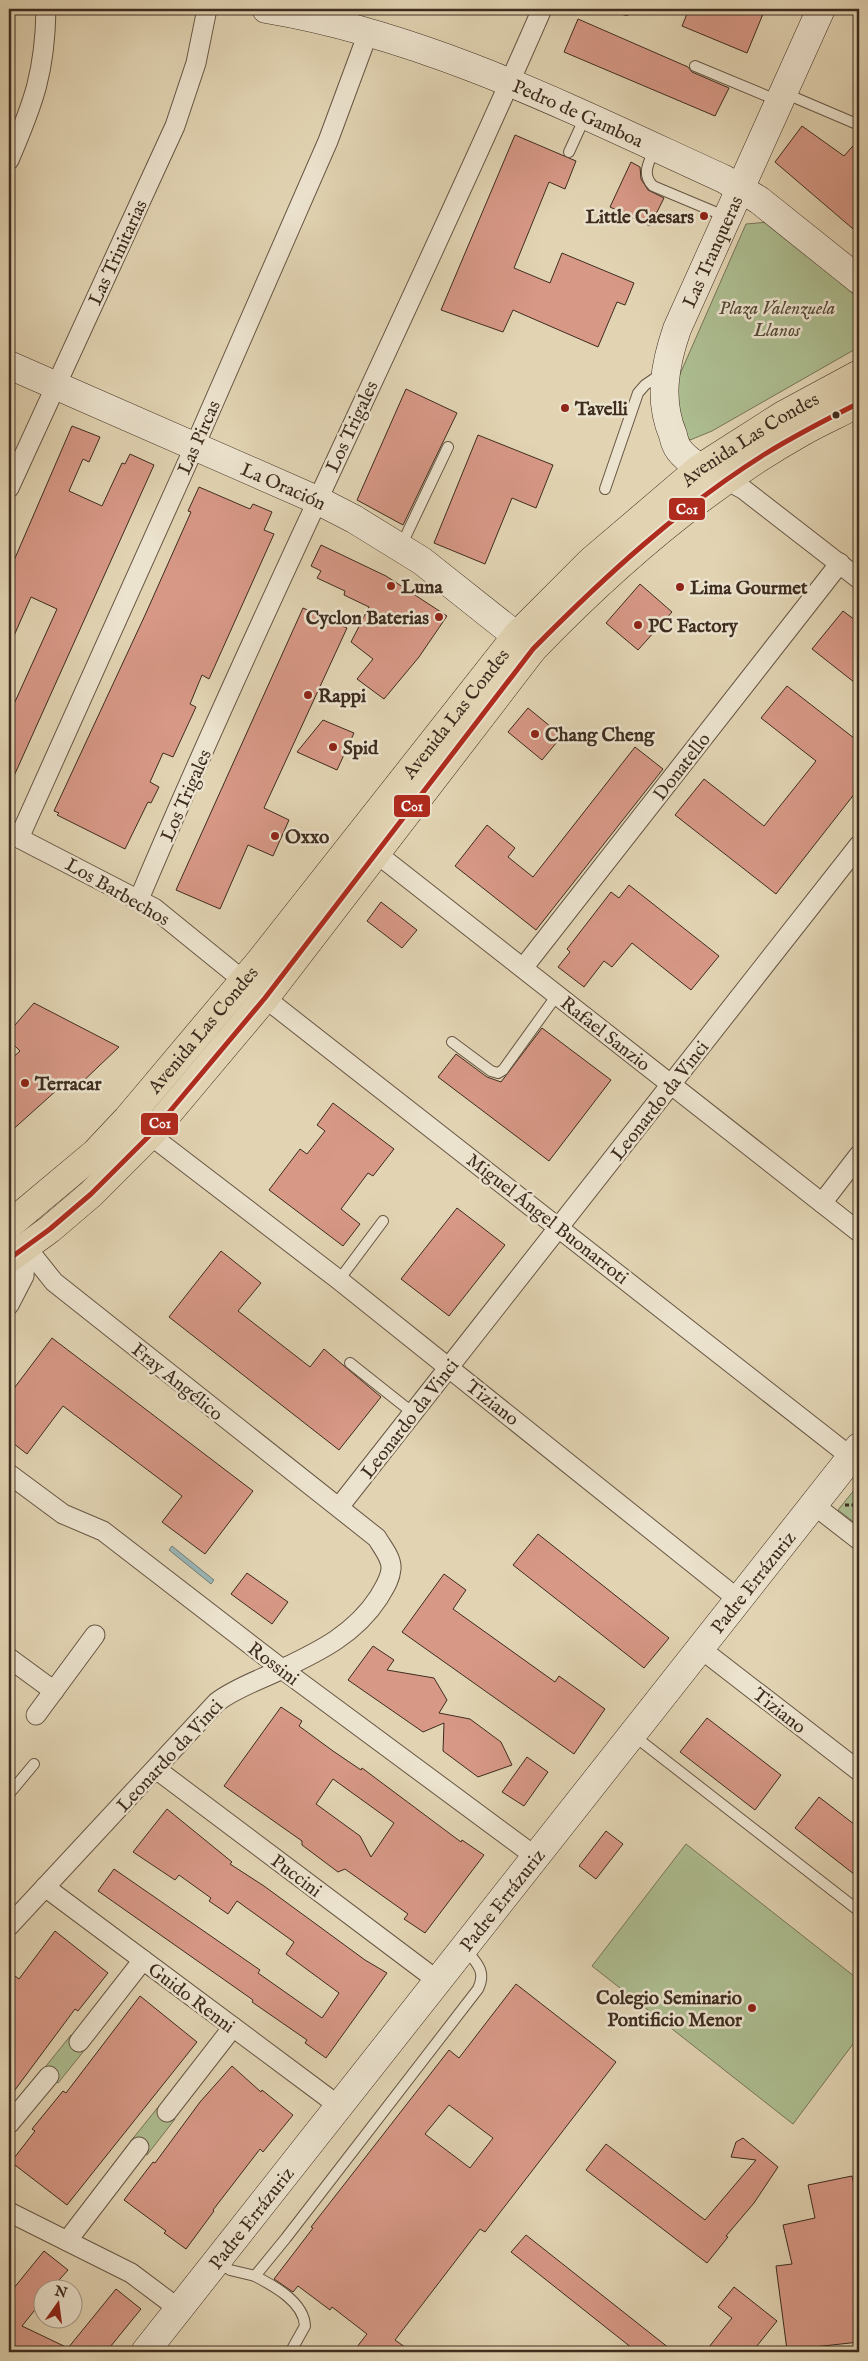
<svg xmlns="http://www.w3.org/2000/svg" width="868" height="2361" font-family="'IM FELL English',serif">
<rect width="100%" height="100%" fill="#e2d4b3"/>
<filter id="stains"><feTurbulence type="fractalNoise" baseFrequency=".004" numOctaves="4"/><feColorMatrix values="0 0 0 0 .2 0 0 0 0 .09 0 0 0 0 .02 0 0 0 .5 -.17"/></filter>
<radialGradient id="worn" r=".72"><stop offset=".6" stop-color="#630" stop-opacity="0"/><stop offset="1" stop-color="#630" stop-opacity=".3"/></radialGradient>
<g fill="#adbe91" stroke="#767558">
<polygon points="769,222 859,299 859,347 712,431 690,440 673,421 673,390 746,224"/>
<polygon points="859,1484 859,1526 838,1510"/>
<polygon points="686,1844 859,1980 859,2036 793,2124 592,1966"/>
<polygon points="71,2035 87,2047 58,2083 42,2071"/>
<polygon points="159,2106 175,2119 147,2155 130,2142"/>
</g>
<polygon fill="#99b6b7" stroke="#757f7a" points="172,1546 214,1580 211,1584 169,1550"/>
<g fill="#d79886" stroke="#3e2c1f" fill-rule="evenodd">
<polygon points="689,9 765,9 747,53 682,26"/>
<polygon points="578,19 688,67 692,72 729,88 715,116 564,52"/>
<polygon points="802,126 844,156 859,139 859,234 775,162"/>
<polygon points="515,135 576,161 565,189 549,182 514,268 550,283 562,253 634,283 625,305 617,302 598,347 513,310 503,332 441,310"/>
<polygon points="631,162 640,167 641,179 648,190 664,198 650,226 610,207"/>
<polygon points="406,389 457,413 403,525 357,500"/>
<polygon points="72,426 100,437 89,462 83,459 69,491 102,506 122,463 125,464 130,454 154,465 9,787 9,715 57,609 31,597 9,647 9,572"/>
<polygon points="478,435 553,465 536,508 512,498 485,564 434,543"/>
<polygon points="199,487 250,509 253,504 272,512 264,530 274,534 209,679 202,675 190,704 196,707 173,757 163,753 150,782 159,787 151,803 148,802 125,849 57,815 59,813 54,811 146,613 191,512 188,511"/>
<polygon points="321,545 386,576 447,616 419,657 384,699 357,679 373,659 351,642 369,607 344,595 345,591 317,578 321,571 311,566"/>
<polygon points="640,584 672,612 638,650 606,623"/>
<polygon points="303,608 347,628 264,808 289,820 273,856 248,845 220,909 176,890"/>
<polygon points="843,611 859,623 859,686 812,649"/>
<polygon points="787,686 859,742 859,788 776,894 675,815 704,779 764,826 816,761 761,718"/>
<polygon points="528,708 562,736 542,760 508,732"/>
<polygon points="323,720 354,733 337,770 297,752"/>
<polygon points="635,747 663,769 536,930 455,866 487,825 515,848 508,857 533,877"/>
<polygon points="629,885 719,956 691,990 632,943 612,967 604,961 584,987 558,967 570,952 567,949 611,892 619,898"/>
<polygon points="381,902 417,930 402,948 367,921"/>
<polygon points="34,1003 119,1047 77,1087 68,1080 9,1133 9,1061 20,1051 9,1040 9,1032"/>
<polygon points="542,1028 611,1080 549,1161 438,1077 456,1054 487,1077 501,1082"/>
<polygon points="333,1103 394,1149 373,1176 368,1173 341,1209 360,1224 343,1246 269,1190 300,1149 307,1154 325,1131 317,1125"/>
<polygon points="457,1208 505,1245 449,1316 401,1279"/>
<polygon points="221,1251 261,1283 238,1311 310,1367 324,1349 381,1397 339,1450 169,1317"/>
<polygon points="52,1338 253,1491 205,1554 162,1522 182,1496 63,1406 27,1454 9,1440 9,1395"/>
<polygon points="538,1534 669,1638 644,1668 513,1565"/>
<polygon points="247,1573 288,1602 272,1624 231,1594"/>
<polygon points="444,1574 466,1590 453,1609 555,1682 559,1676 605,1709 574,1754 402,1632"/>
<polygon points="373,1646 394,1660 387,1670 434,1678 447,1700 439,1713 470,1719 501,1742 512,1765 478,1777 443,1751 444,1723 423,1732 348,1680"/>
<path d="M281,1707L302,1721L299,1726L333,1751L361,1770L362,1768L461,1842L462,1840L484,1855L425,1933L404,1919L408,1914L345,1869L338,1872L302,1845V1841L224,1786ZM333,1779L394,1823L371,1857L360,1836L316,1804Z"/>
<polygon points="707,1718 781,1775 755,1810 680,1752"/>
<polygon points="527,1757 548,1772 524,1806 502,1792"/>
<polygon points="819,1797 859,1828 859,1878 795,1828"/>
<polygon points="167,1809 232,1862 230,1864 264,1886 365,1960 387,1973 326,2058 305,2043 307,2040 252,2002 253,2000 98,1891 114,1869 260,1970 258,1973 322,2018 339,1993 286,1954 294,1942 237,1901 228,1914 209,1901 211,1898 179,1875 175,1880 133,1852"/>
<polygon points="606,1831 623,1844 596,1879 579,1866"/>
<polygon points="55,1931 108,1973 78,2011 75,2009 9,2098 9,1984 15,1976 19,1979"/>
<path d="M516,1984L616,2062L485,2232L480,2229L395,2340L412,2352H353L367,2334L332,2307L330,2310L298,2286L293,2292L274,2279L313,2228L311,2227L449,2050L459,2058ZM449,2105L493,2138L470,2168L425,2134Z"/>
<polygon points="140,1996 197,2042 67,2205 11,2162 35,2131 32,2129 63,2091 66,2093"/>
<polygon points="232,2066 261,2092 262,2090 293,2115 263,2152 260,2149 213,2210 214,2211 186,2249 164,2233 166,2231 124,2200 153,2162 155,2163 200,2102"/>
<polygon points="743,2138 778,2167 754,2203 726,2236 728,2237 707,2263 586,2170 606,2144 705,2220 756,2160 731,2157 736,2142"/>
<polygon points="852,2176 859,2207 859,2342 787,2350 776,2266 792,2264 783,2225 815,2218 808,2185"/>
<polygon points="526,2235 674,2352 637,2352 511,2252"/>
<polygon points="44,2251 68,2270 52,2288 42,2288 42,2301 22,2326 68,2348 116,2289 141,2309 106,2352 9,2352 9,2294"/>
<polygon points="734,2287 777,2321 752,2352 705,2352 732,2318 718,2307"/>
</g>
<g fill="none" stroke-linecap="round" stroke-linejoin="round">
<g stroke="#675644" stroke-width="12">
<g id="lane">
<polyline points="624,9 626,10"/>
<polyline points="695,66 779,101"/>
<polyline points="784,93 859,125"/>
<path d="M655,148C649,162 641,174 653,186L727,217"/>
<polyline points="569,152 585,117"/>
<polyline points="605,489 638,393 645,385 661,374"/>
<polyline points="401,546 448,447"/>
<polyline points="452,1042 491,1071 498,1073 503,1070 557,995"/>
<polyline points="339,1280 383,1221"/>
<polyline points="350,1363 413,1413"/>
<polyline points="633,1735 859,1911"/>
<polyline points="9,1794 34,1764"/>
<path d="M219,2262L230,2270L255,2276L286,2238L478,1989C487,1971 476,1962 465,1949"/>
<path d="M255,2276C274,2286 304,2302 305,2326L291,2351"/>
</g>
</g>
<g stroke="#675644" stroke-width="21">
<g id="street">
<path d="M9,160C34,102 45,72 46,9"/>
<polyline points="726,480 743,489 859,579"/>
<polyline points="9,488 175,126 196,63 207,9"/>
<polyline points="9,833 154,908 265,998 851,1457"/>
<polyline points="19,838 189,459 328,141 368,33"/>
<polyline points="376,853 859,1232"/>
<path d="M139,899C266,599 412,307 542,9"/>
<polyline points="523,968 840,563"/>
<polyline points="150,1135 339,1280 739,1600"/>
<polyline points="822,1203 859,1155"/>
<polyline points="9,1305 24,1276 26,1247"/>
<polyline points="9,1474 63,1514 103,1531 282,1669 536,1857"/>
<polyline points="814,1505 859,1540"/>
<polyline points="339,1507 859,845"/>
<polyline points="701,1649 859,1771"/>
<polyline points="9,1658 54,1691"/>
<polyline points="36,1715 95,1635"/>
<polyline points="156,1769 438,1981"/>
<polyline points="45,1887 339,2106"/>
<path d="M9,1926L217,1702C237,1687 260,1680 282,1669C320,1651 355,1634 379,1597C384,1588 390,1580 391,1569C392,1558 382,1547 377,1538L54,1282L26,1247"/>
<polyline points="79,2042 143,1960"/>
<polyline points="167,2112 233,2027"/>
<polyline points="9,2124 49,2076"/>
<polyline points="9,2212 131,2273 179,2309"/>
<polyline points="67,2241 139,2147"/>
</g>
</g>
<g stroke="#3e2c1f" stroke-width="29">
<g id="secondary">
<path id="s1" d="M266,9C428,36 575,111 724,179L759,200L859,280"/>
<path id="s2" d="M9,365L317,500L354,519L422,561L533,649"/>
<path id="s3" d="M720,478C706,471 689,463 679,450C676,446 674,440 673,435C658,400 665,364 677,329L821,9"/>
<path id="s4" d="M145,2352L859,1447"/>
</g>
</g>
<g stroke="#3e2c1f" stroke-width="29">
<g id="primary">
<path id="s5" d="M9,1225L95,1153L127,1119L260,961L517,635L591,561L700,468L783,415L859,374"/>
<path d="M9,1259L50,1229L91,1194L150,1135L265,998L533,649C613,566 701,489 802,432C820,422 840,413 859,403"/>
</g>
</g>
<polyline stroke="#3e2c1f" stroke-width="3" stroke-dasharray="4 2.5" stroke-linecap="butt" points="845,1505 859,1505"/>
<use href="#lane" stroke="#ece3ce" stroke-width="10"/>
<use href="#street" stroke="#ece3ce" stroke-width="19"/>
<use href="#secondary" stroke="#ece3ce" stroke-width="28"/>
<use href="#primary" stroke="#e2d4b3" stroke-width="28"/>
<g stroke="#ece3ce" stroke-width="9">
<path id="bus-1" d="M9,1259L50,1229L91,1194L150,1135L265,998L533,649C604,577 679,508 765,454C796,435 827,419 859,403"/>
</g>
<use href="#bus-1" stroke="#af2b1e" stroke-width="5"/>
</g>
<g fill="#8f2418" stroke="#ece3ce" stroke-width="2">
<circle cx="704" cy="216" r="5"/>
<circle cx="565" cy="408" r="5"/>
<circle cx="391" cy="586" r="5"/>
<circle cx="680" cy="587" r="5"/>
<circle cx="439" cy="617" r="5"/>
<circle cx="638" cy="625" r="5"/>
<circle cx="308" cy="695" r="5"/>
<circle cx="535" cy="734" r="5"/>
<circle cx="333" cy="747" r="5"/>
<circle cx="275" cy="836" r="5"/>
<circle cx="25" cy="1083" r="5"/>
<circle cx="752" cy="2008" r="5"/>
</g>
<circle fill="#3e2c1f" stroke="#ece3ce" stroke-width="2" cx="836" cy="415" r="4.5"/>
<g text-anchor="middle" stroke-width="5" stroke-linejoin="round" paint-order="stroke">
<g font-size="19" fill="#3e2c1f" stroke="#ece3ce">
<text dy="7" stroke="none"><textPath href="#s1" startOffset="330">Pedro de Gamboa</textPath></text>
<text transform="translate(117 252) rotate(-65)" y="7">Las Trinitarias</text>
<text dy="7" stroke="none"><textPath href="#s3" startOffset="260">Las Tranqueras</textPath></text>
<text transform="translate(351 426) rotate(-65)" y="7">Los Trigales</text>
<text transform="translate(198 437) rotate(-66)" y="7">Las Pircas</text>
<text dy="7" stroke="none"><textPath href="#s5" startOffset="1086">Avenida Las Condes</textPath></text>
<text dy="7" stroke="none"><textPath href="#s2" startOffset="300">La Oración</textPath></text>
<text dy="7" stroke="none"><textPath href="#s5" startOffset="681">Avenida Las Condes</textPath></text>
<text transform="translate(681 766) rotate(-52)" y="7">Donatello</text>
<text transform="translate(185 795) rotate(-66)" y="7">Los Trigales</text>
<text transform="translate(118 891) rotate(30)" y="7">Los Barbechos</text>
<text dy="7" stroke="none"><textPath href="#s5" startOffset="276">Avenida Las Condes</textPath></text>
<text transform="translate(606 1033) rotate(38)" y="7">Rafael Sanzio</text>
<text transform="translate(659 1100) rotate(-52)" y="7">Leonardo da Vinci</text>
<text transform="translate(548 1218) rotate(38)" y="7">Miguel Ángel Buonarroti</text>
<text transform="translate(178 1381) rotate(39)" y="7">Fray Angélico</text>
<text transform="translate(493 1402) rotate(38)" y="7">Tiziano</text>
<text transform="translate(409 1418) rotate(-52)" y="7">Leonardo da Vinci</text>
<text dy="7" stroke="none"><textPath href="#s4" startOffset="981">Padre Errázuriz</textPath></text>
<text transform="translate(274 1663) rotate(37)" y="7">Rossini</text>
<text transform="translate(780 1710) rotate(38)" y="7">Tiziano</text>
<text transform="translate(169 1755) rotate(-47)" y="7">Leonardo da Vinci</text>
<text transform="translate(297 1875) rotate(37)" y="7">Puccini</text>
<text dy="7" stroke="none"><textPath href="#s4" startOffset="576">Padre Errázuriz</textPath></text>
<text transform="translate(192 1997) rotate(37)" y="7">Guido Renni</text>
<text dy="7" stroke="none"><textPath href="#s4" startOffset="171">Padre Errázuriz</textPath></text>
</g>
<g font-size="19" font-weight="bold" fill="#3e2c1f" stroke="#ece3ce" text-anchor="start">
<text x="694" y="223" text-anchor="end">Little Caesars</text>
<text x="575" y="415">Tavelli</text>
<text x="401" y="593">Luna</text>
<text x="690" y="594">Lima Gourmet</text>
<text x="429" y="624" text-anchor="end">Cyclon Baterias</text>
<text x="648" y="632">PC Factory</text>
<text x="318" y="702">Rappi</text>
<text x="545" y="741">Chang Cheng</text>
<text x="343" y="754">Spid</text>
<text x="285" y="843">Oxxo</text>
<text x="35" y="1090">Terracar</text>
<text x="742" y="2004" text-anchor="end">Colegio Seminario<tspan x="742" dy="22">Pontificio Menor</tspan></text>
</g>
<g font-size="19" font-style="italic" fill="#544936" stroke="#ece3ce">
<text x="777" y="314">Plaza Valenzuela<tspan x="777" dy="22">Llanos</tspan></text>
</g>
</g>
<g stroke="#ece3ce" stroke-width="2">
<rect x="668" y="497" width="38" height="24" rx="5" fill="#af2b1e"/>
<rect x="393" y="794" width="38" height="24" rx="5" fill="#af2b1e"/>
<rect x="140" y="1112" width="39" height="24" rx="5" fill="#af2b1e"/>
</g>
<g font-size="14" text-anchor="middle" font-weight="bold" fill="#fff">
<text x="687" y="514">C01</text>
<text x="412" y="811">C01</text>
<text x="160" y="1128">C01</text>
</g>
<rect width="868" height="2361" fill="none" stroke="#e2d4b3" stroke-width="30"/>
<rect x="10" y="10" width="848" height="2341" fill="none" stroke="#3e2c1f" stroke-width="2.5"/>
<rect x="15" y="15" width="838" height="2331" fill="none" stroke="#3e2c1f"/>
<g transform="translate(58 2304) rotate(14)"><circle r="24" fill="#ece3ce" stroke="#a69a88"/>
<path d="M0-4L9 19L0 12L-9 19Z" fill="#8f2418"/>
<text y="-8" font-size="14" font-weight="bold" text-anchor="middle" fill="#3e2c1f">N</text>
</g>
<rect width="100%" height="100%" filter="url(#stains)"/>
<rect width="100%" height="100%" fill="url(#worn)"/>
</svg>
